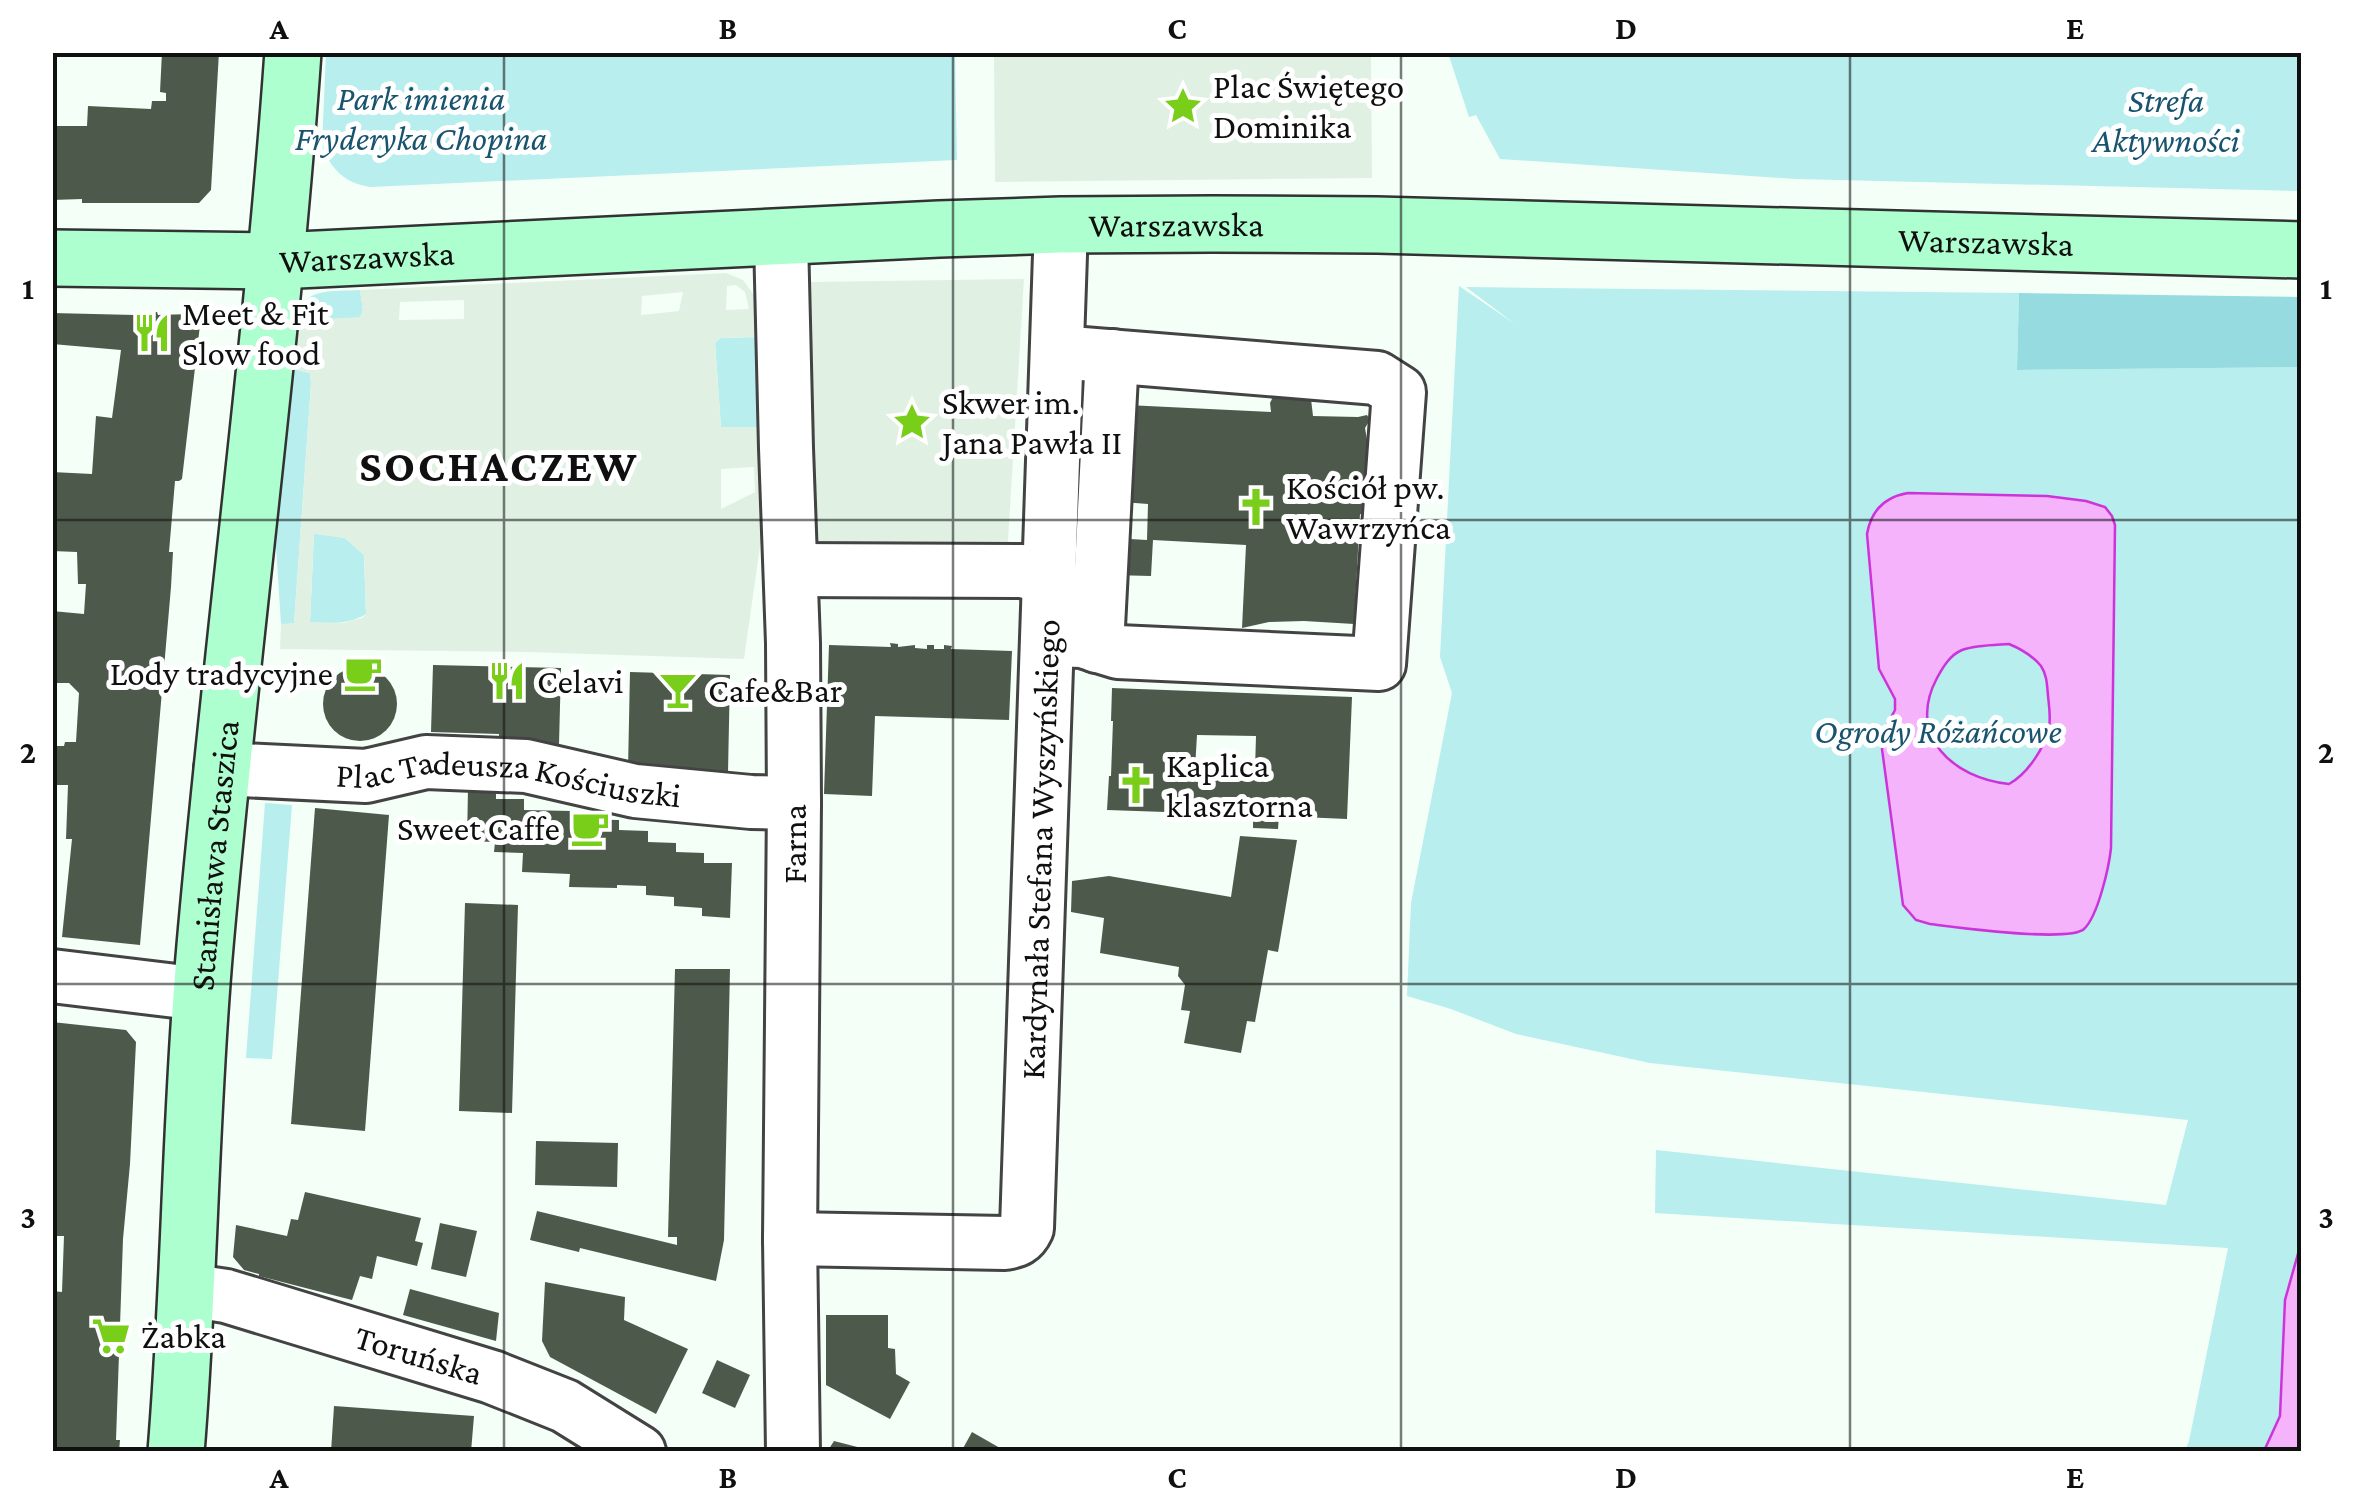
<svg xmlns="http://www.w3.org/2000/svg" width="2354" height="1504" font-family="'Crimson Pro',serif">
<rect width="100%" height="100%" fill="#f3fff7"/>
<g fill="#b8eeee">
<path d="M326,53H955L957,160L371,187C345,184 331,169 322,146Z"/>
<polygon points="1448,53 2301,53 2301,191 1796,179 1500,159 1476,115 1469,117"/>
<polygon points="1459,286 1515,324 1466,287 2019,293 2017,370 2301,367 2302,1243 2285,1300 2280,1416 2264,1451 2185,1451 2189,1441 2228,1248 1655,1213 1656,1150 2166,1205 2188,1120 1650,1063 1516,1034 1451,1009 1407,996 1411,903 1452,693 1440,657"/>
<path d="M360,290L363,310L360,318L310,320L302,327L293,330C300,286 325,292 360,290Z"/>
<polygon points="757,337 760,427 721,428 715,342 721,338"/>
<polygon points="292,369 310,373 311,384 294,624 281,624 276,546"/>
<path d="M314,533L345,538L364,555L366,614C349,625 330,623 310,623Z"/>
<polygon points="265,803 292,805 272,1059 246,1058"/>
</g>
<polygon fill="#96dbe0" points="2019,293 2301,297 2301,367 2017,370"/>
<g fill="#e0f1e4" fill-rule="evenodd">
<polygon points="994,53 1371,53 1372,178 995,182"/>
<path d="M726,273L743,280L754,295L756,303L757,337L721,338L715,343L721,427H760L762,532L744,659L527,652L280,649L281,624L294,623L311,384L310,373L292,369L293,330L302,327L310,320L360,317L363,310L360,290ZM736,285L745,292L749,309L726,310L727,286ZM683,292L679,311L641,315L642,296ZM464,300V319L399,320L400,302ZM754,467L755,492L721,509V469ZM314,534L345,538L364,555L366,614L362,618L343,623L310,622Z"/>
<polygon points="1024,279 1007,557 813,551 804,294 811,282"/>
</g>
<g fill="#f4b3fb" stroke="#cc33d9" stroke-width="2.5" fill-rule="evenodd">
<path d="M1908,493L2047,496L2086,501L2105,507L2112,516L2115,525L2111,848C2109,867 2098,916 2084,929C2068,943 1956,927 1930,924L1916,920L1903,905L1882,749L1883,732L1895,710V699L1879,669L1867,534C1871,510 1885,497 1908,493ZM2009,644C2021,649 2032,655 2041,666C2047,675 2047,685 2048,696C2049,706 2051,717 2049,727C2045,748 2027,774 2009,784C1953,778 1906,736 1937,678C1943,667 1950,655 1962,650C1976,645 1994,645 2009,644Z"/>
<polygon points="2301,1243 2301,1451 2264,1451 2280,1416 2285,1300"/>
</g>
<g fill="#4d5a4b" fill-rule="evenodd">
<polygon points="162,52 219,52 211,190 199,203 82,203 82,199 52,200 52,126 87,126 88,106 151,109 152,101 166,101 166,93 160,92"/>
<polygon points="157,312 158,315 190,314 200,325 182,479 179,481 175,481 169,552 173,552 171,587 140,945 62,937 72,839 66,839 68,785 52,785 52,746 64,746 65,742 76,742 79,693 69,683 52,683 52,611 84,614 86,584 78,584 77,552 52,551 52,472 92,474 96,416 112,418 121,350 52,344 52,313 135,315 135,313"/>
<polygon points="1274,395 1311,399 1313,416 1358,417 1367,415 1370,420 1365,428 1369,451 1368,476 1361,501 1367,511 1364,515 1360,514 1354,624 1304,621 1269,622 1242,628 1246,545 1153,540 1151,576 1111,575 1113,538 1147,540 1148,504 1122,502 1127,405 1271,412 1270,403"/>
<polygon points="890,643 898,644 898,647 915,645 915,648 927,649 927,645 934,645 934,649 944,649 944,645 952,646 951,649 1012,651 1009,720 875,716 872,796 824,794 829,645 891,647"/>
<polygon points="433,665 561,668 559,744 499,742 499,734 431,732"/>
<circle cx="360" cy="704" r="37"/>
<polygon points="630,672 730,675 728,772 628,770"/>
<path d="M1112,688L1352,697L1347,819L1279,816L1278,829L1253,828V815L1107,810L1109,776H1111L1113,721H1111ZM1197,735L1256,736L1255,770L1195,769Z"/>
<polygon points="468,788 496,789 496,799 524,799 524,810 571,811 571,819 619,820 619,830 648,831 648,842 676,843 676,852 704,853 704,863 732,863 730,918 702,916 702,908 674,906 674,897 646,895 646,886 617,885 617,888 569,887 570,874 522,872 523,853 494,852 495,842 467,841"/>
<polygon points="315,808 389,815 365,1131 291,1124"/>
<polygon points="1240,836 1297,840 1278,952 1268,950 1255,1022 1247,1021 1241,1053 1184,1043 1190,1011 1181,1010 1185,985 1178,976 1179,967 1100,953 1104,918 1071,912 1072,881 1109,876 1231,897"/>
<polygon points="465,903 518,905 512,1113 459,1111"/>
<polygon points="675,969 730,969 724,1240 716,1281 580,1248 579,1252 530,1240 537,1211 677,1245 677,1237 668,1237"/>
<polygon points="52,1022 126,1030 136,1042 130,1164 123,1239 116,1440 120,1440 119,1452 52,1452 52,1291 62,1292 64,1236 52,1236"/>
<polygon points="536,1141 618,1143 617,1187 535,1185"/>
<polygon points="305,1192 421,1218 415,1241 423,1243 417,1266 377,1256 372,1279 360,1276 352,1300 259,1276 259,1274 244,1270 233,1257 236,1225 287,1236 291,1219 298,1220"/>
<polygon points="440,1223 477,1231 466,1277 431,1269"/>
<polygon points="545,1282 625,1297 624,1320 688,1349 656,1414 550,1357 542,1341"/>
<polygon points="410,1289 499,1313 496,1341 403,1315"/>
<polygon points="826,1315 888,1315 888,1348 895,1349 896,1374 910,1382 890,1419 826,1385"/>
<polygon points="717,1360 750,1375 735,1408 702,1393"/>
<polygon points="334,1406 474,1416 471,1452 331,1452"/>
<polygon points="972,1432 1007,1452 961,1452"/>
<polygon points="834,1441 869,1450 868,1452 827,1452"/>
</g>
<g fill="none" stroke-linecap="round" stroke-linejoin="round">
<g stroke="#434343" stroke-width="58">
<g id="street">
<polyline points="781,238 786,448 793,643 794,803 790,1239 793,1452"/>
<polyline points="791,570 1022,571 1051,578"/>
<polyline points="1049,640 1082,641 1118,652 1379,664 1399,392 1377,378 1058,352"/>
<polyline points="1097,646 1112,356"/>
<path id="s1" d="M221,769L366,776L426,762L526,766L635,791L751,802L794,803"/>
<polyline points="52,976 201,994"/>
<path id="s2" d="M790,1239L1005,1243C1016,1241 1022,1239 1027,1228L1061,225"/>
<path id="s3" d="M186,1290L226,1296L492,1377L565,1406L639,1452"/>
</g>
</g>
<g stroke="#323232" stroke-width="60">
<g id="secondary">
<path id="s4" d="M52,258L277,261L939,229L1061,225L1212,224L1377,225L2302,250"/>
<path id="s5" d="M176,1452C190,1284 190,1114 205,946C231,648 272,351 293,52"/>
</g>
</g>
<use href="#street" stroke="#fff" stroke-width="52"/>
<use href="#secondary" stroke="#aeffcf" stroke-width="55"/>
</g>
<path fill="none" stroke="#101010" stroke-width="2.5" stroke-opacity="0.55" d="M504,52V1452M953,52V1452M1401,52V1452M1850,52V1452M52,520H2302M52,984H2302"/>
<defs>
<g id="sight-bare" transform="scale(3)"><path d="M0-6L1.8-2.2L6-1.7L2.9 1.2L3.7 5.4L0 3.3L-3.7 5.4L-2.9 1.2L-6-1.7L-1.8-2.2Z" fill="#79ce1a" stroke="#fff" stroke-width="2.5" paint-order="stroke"/></g>
<g id="restaurant-bare" transform="scale(3)"><path d="M-5-6h1v4h1v-4h1v4h1v-4h1v5L-1.5 .5V6h-2V.5L-5-1ZM5-6V6H3V1.5H1.5Q1.5-4 5-6Z" fill="#79ce1a" stroke="#fff" stroke-width="2.5" paint-order="stroke"/></g>
<g id="church-bare" transform="scale(3)"><path d="M-1.2-6h2.4v3.5h3.3v2.4h-3.3V6h-2.4V-.1h-3.3v-2.4h3.3Z" fill="#79ce1a" stroke="#fff" stroke-width="2.5" paint-order="stroke"/></g>
<g id="cafe-bare" transform="scale(3)"><path d="M-5.5-4.5H6V0H3Q3 3.5 0 3.5H-2.5Q-5.5 3.5-5.5 0ZM3-3.2v2h1.7v-2ZM-6 4.5H4V6H-6Z" fill="#79ce1a" stroke="#fff" stroke-width="2.5" paint-order="stroke"/></g>
<g id="bar-bare" transform="scale(3)"><path d="M-6-5H6L.8 .8V4.5H3.5V6h-7V4.5H-.8V.8Z" fill="#79ce1a" stroke="#fff" stroke-width="2.5" paint-order="stroke"/></g>
<g id="supermarket-bare" transform="scale(3)"><path d="M-6-5.5h2.5l.6 2H6L4.5 2H-2.5L-4.4-4H-6ZM-1.5 3.2a1.3 1.3 0 1 0 .1 0ZM3 3.2a1.3 1.3 0 1 0 .1 0Z" fill="#79ce1a" stroke="#fff" stroke-width="2.5" paint-order="stroke"/></g>
</defs>
<g fill-rule="evenodd">
<use href="#sight-bare" x="1183" y="106"/>
<use href="#restaurant-bare" x="152" y="333"/>
<use href="#sight-bare" x="912" y="422"/>
<use href="#church-bare" x="1256" y="507"/>
<use href="#cafe-bare" x="363" y="673"/>
<use href="#restaurant-bare" x="507" y="681"/>
<use href="#bar-bare" x="678" y="690"/>
<use href="#church-bare" x="1136" y="785"/>
<use href="#cafe-bare" x="590" y="828"/>
<use href="#supermarket-bare" x="111" y="1336"/>
</g>
<g text-anchor="middle" stroke-width="10" stroke-linejoin="round" paint-order="stroke">
<g font-size="35" fill="#101010" stroke="#fff" text-anchor="start">
<text x="1213" y="98">Plac Świętego<tspan x="1213" dy="40">Dominika</tspan></text>
<text x="182" y="325">Meet &amp; Fit<tspan x="182" dy="40">Slow food</tspan></text>
<text x="942" y="414">Skwer im.<tspan x="942" dy="40">Jana Pawła II</tspan></text>
<text x="1286" y="499">Kościół pw.<tspan x="1286" dy="40">Wawrzyńca</tspan></text>
<text x="333" y="685" text-anchor="end">Lody tradycyjne</text>
<text x="537" y="693">Celavi</text>
<text x="708" y="702">Cafe&amp;Bar</text>
<text x="1166" y="777">Kaplica<tspan x="1166" dy="40">klasztorna</tspan></text>
<text x="560" y="840" text-anchor="end">Sweet Caffe</text>
<text x="141" y="1348">Żabka</text>
</g>
<g font-size="35" font-style="italic" fill="#19546f" stroke="#fff">
<text x="421" y="110">Park imienia<tspan x="421" dy="40">Fryderyka Chopina</tspan></text>
<text x="2166" y="112">Strefa<tspan x="2166" dy="40">Aktywności</tspan></text>
<text x="1938" y="743">Ogrody Różańcowe</text>
</g>
<g font-size="35" fill="#101010" stroke="#fff">
<text dy="12" stroke="none"><textPath href="#s4" startOffset="1125">Warszawska</textPath></text>
<text dy="12" stroke="none"><textPath href="#s4" startOffset="1935">Warszawska</textPath></text>
<text dy="12" stroke="none"><textPath href="#s4" startOffset="315">Warszawska</textPath></text>
<text dy="12" stroke="none"><textPath href="#s1" startOffset="290">Plac Tadeusza Kościuszki</textPath></text>
<text transform="translate(794 844) rotate(-90)" y="12">Farna</text>
<text dy="12" stroke="none"><textPath href="#s2" startOffset="622">Kardynała Stefana Wyszyńskiego</textPath></text>
<text dy="12" stroke="none"><textPath href="#s5" startOffset="598">Stanisława Staszica</textPath></text>
<text dy="12" stroke="none"><textPath href="#s3" startOffset="242">Toruńska</textPath></text>
</g>
<g font-size="45" font-weight="bold" letter-spacing="2.5" fill="#101010" stroke="#fff">
<text x="499" y="481">SOCHACZEW</text>
</g>
</g>
<rect width="2354" height="1504" fill="none" stroke="#ffffff" stroke-width="110"/>
<rect x="55" y="55" width="2244" height="1394" fill="none" stroke="#101010" stroke-width="4"/>
<g font-size="32" text-anchor="middle" font-weight="bold" fill="#101010">
<text x="279" y="39">A</text>
<text x="728" y="39">B</text>
<text x="1177" y="39">C</text>
<text x="1626" y="39">D</text>
<text x="2075" y="39">E</text>
<text x="28" y="299">1</text>
<text x="2326" y="299">1</text>
<text x="28" y="763">2</text>
<text x="2326" y="763">2</text>
<text x="28" y="1228">3</text>
<text x="2326" y="1228">3</text>
<text x="279" y="1488">A</text>
<text x="728" y="1488">B</text>
<text x="1177" y="1488">C</text>
<text x="1626" y="1488">D</text>
<text x="2075" y="1488">E</text>
</g>
</svg>
